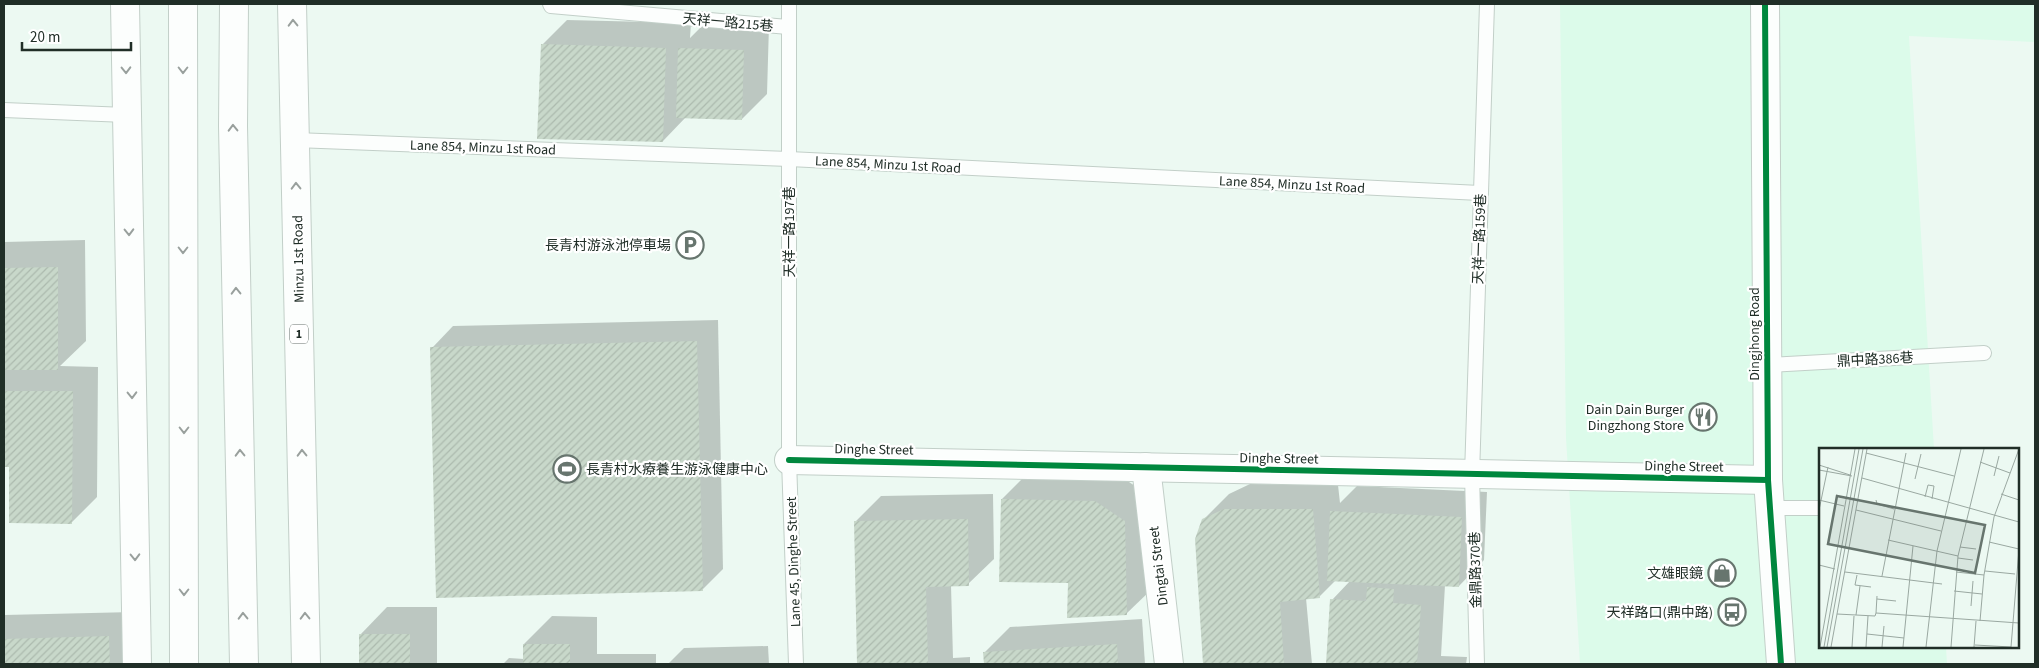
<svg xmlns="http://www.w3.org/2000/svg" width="2039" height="668" font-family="'Source Sans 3','Noto Sans TC',sans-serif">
<defs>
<pattern id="building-hatch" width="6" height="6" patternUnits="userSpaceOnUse" patternTransform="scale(1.25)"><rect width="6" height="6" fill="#c8d8ca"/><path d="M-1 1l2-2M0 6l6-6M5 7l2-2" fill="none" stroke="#acbaae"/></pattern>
</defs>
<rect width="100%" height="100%" fill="#ecf9f2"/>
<polygon fill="#dcfbea" points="1560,4 2035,4 2035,42 1909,36 1934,449 1820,449 1820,647 1946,647 1947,664 1580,664 1566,438"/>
<g fill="#0003">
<polygon points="567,20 691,23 690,38 705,23 769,25 767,94 742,119 686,117 663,141 542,45"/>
<polygon points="85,240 86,341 60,366 98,367 97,497 71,523 11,466 4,466 4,242"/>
<polygon points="718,320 723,569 702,590 432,348 453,326"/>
<polygon points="1027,474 1120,476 1150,496 1152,589 1126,614 1069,582 1002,499"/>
<polygon points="1250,484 1338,485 1340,503 1357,486 1487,492 1484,560 1459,586 1445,585 1441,656 1467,657 1466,664 1328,664 1332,600 1350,581 1336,580 1319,597 1306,598 1312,664 1206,664 1196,539 1203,520 1229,494"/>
<polygon points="993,494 994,559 968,584 951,585 953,658 970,657 970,664 858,664 855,522 881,496"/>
<polygon points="387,607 437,607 437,664 360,664 360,635"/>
<polygon points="134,612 135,664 4,664 4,615"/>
<polygon points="552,616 597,617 597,654 656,654 656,664 503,664 509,658 524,659 524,644"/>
<polygon points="1142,619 1145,664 986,664 985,652 1010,627"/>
<polygon points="768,646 769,664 668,664 684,648"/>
</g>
<g fill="url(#building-hatch)">
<polygon points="541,44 666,48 663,142 537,139"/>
<polygon points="678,48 744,50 742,120 676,118"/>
<polygon points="58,267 58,370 4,370 4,268"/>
<polygon points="697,341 703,591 436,598 430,347"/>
<polygon points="4,391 73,391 72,524 9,523 9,467 4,467"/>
<polygon points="1001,499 1095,501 1125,521 1127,615 1067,618 1068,583 999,582"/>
<polygon points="1224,509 1313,509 1320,598 1280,602 1284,664 1203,664 1195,539 1202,519"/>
<polygon points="1330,511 1462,517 1459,587 1327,581"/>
<polygon points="968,519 969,586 926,587 928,664 857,664 854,521"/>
<polygon points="1367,587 1394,589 1393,603 1421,605 1417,664 1326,664 1330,599 1366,601"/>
<rect x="359" y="634" width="51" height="30"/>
<polygon points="109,636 110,664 4,664 4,639"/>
<rect x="523" y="644" width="47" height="20"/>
<polygon points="1117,644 1118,664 984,664 983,652"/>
</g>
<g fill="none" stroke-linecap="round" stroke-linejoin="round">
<g stroke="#c2cfc8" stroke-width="16">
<g id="service">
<polyline points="550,4 551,6 788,27"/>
<polyline points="789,4 789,460 796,664"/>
<polyline points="4,110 126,115"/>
<polyline points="295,140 789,159 1480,193"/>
<polyline points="1767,365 1984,353"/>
<polyline points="1769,508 1820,508"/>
<polyline points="1477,664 1472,475 1487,4"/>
</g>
</g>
<g stroke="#c2cfc8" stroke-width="30">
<g id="minor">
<polyline points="789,460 1768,480"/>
<polyline points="1146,467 1169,664"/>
</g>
</g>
<g stroke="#c2cfc8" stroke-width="30">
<polyline id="tertiary" points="1765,4 1768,480 1781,664"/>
</g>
<g stroke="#c2cfc8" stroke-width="30">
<g id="primary">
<polyline points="125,4 137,664"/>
<polyline points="183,4 184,664"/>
<polyline points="234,4 233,126 244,664"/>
<polyline points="292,4 306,664"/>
</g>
</g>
<use href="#service" stroke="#fcfefd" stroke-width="14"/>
<use href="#minor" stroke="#fcfefd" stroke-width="28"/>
<use href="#tertiary" stroke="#fcfefd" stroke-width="28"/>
<use href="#primary" stroke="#fcfefd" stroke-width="28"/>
<g stroke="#fff" stroke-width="9">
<g id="cycleway">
<polyline points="1765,4 1768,480 1781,664"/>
<polyline points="789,460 1768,480"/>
</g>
</g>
<use href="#cycleway" stroke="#00873e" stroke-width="6"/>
</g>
<defs><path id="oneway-chevron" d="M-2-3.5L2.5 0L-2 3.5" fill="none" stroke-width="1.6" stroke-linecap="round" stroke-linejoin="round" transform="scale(1.25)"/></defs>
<g stroke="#99a09d">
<use href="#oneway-chevron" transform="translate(293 23) rotate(-91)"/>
<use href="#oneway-chevron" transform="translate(126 70) rotate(89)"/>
<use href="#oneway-chevron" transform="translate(183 70) rotate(90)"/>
<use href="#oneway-chevron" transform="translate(233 128) rotate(-91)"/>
<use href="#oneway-chevron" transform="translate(296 186) rotate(-91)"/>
<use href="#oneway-chevron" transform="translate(129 232) rotate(89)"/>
<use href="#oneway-chevron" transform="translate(183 250) rotate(90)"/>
<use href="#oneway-chevron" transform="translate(236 291) rotate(-91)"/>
<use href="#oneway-chevron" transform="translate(132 395) rotate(89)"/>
<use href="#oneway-chevron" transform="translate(184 430) rotate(90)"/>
<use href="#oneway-chevron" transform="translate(240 453) rotate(-91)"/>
<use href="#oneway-chevron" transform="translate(302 453) rotate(-91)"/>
<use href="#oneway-chevron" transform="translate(135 557) rotate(89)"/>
<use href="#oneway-chevron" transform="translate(184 592) rotate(90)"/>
<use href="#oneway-chevron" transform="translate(243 616) rotate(-91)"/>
<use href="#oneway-chevron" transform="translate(305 616) rotate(-91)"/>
</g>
<defs>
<g id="parking-ring" transform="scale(1.4375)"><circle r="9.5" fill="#fff" stroke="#67756e" stroke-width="1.5"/><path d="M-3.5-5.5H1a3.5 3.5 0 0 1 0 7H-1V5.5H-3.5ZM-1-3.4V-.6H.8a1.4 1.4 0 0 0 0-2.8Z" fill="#67756e"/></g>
<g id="restaurant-ring" transform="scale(1.4375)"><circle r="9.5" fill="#fff" stroke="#67756e" stroke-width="1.5"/><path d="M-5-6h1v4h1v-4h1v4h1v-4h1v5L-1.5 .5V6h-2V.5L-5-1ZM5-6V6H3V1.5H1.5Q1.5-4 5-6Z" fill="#67756e"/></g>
<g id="stadium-ring" transform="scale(1.4375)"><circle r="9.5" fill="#fff" stroke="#67756e" stroke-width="1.5"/><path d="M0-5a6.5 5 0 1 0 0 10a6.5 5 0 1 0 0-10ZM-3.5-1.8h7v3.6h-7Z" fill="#67756e"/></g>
<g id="shop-ring" transform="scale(1.4375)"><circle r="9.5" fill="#fff" stroke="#67756e" stroke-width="1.5"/><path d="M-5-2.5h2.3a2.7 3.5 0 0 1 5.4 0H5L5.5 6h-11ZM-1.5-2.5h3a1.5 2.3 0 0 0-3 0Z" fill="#67756e"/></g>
<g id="bus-ring" transform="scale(1.4375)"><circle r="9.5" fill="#fff" stroke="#67756e" stroke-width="1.5"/><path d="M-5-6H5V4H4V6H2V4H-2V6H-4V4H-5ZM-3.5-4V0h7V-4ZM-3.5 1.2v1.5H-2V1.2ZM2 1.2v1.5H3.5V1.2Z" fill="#67756e"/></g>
</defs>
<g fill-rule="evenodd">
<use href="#parking-ring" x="690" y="245"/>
<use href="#restaurant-ring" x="1703" y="417"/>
<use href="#stadium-ring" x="567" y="469"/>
<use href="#shop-ring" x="1722" y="573"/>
<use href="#bus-ring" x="1732" y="612"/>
</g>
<g text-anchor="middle" stroke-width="4.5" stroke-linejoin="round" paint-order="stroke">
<rect fill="#fff" stroke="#636d68" stroke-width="1" x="290" y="324.5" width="18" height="19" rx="4"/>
<g font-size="12" font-weight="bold" fill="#202e27">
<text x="299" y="338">1</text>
</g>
<g font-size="14" fill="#202e27" stroke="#fff">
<text transform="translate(728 22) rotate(5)" y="5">天祥一路215巷</text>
<text transform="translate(483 147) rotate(2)" y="5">Lane 854, Minzu 1st Road</text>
<text transform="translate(888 164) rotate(3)" y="5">Lane 854, Minzu 1st Road</text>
<text transform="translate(1292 184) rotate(3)" y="5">Lane 854, Minzu 1st Road</text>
<text transform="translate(789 232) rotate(-90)" y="5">天祥一路197巷</text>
<text transform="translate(1479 239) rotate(-88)" y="5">天祥一路159巷</text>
<text transform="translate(298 259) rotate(-91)" y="5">Minzu 1st Road</text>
<text transform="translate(1754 334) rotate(-90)" y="5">Dingjhong Road</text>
<text transform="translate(1875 359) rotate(-3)" y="5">鼎中路386巷</text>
<text transform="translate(874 449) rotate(1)" y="5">Dinghe Street</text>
<text transform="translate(1279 458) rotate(1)" y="5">Dinghe Street</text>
<text transform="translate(1684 466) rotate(1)" y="5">Dinghe Street</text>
<text transform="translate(793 562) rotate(-92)" y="5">Lane 45, Dinghe Street</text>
<text transform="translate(1158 566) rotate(-97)" y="5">Dingtai Street</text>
<text transform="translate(1475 570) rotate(-91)" y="5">金鼎路370巷</text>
</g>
<g font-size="14" fill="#202e27" stroke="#fff" text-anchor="end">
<text x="671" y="250">長青村游泳池停車場</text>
<text x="1684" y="414">Dain Dain Burger<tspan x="1684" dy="16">Dingzhong Store</tspan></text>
<text x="586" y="474" text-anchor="start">長青村水療養生游泳健康中心</text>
<text x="1703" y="578">文雄眼鏡</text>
<text x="1713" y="617">天祥路口(鼎中路)</text>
</g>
</g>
<g transform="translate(1819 448)">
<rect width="200" height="200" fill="#ecf9f2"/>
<path fill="none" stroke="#9aa8a1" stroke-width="1" d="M47,5L135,28M161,14L191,25M0,17L31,27M0,22L33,28M175,28L180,8M43,30L200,74M96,31L102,6M182,46L200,52M106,49L109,37L115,38L113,51M0,52L25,58M57,52L58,56L75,61M0,62L9,19M37,62L122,83M69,92L139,108M170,94L200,101L192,199M141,99L157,101M139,110L154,112M0,117L16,121M166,123L196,126M26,124L123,136M137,124L165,127M38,127L36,137L52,139M63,128L87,5M135,143L163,146M58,151L77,153M152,158L154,133M57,165L200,175M57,165L58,148M18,166L56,168L57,165M37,167L41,138M161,173L165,127L175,69L200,1M48,186L85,190M156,197L192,199M1,199L36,1M5,199L40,1M8,199L44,1M12,199L48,1M33,199L35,168M47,199L49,168M63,199L65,178M84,199L94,98M107,199L118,103L142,1M132,199L139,108L165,1M155,199L157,173"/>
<path fill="#67756e" fill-opacity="0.15" stroke="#67756e" stroke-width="2.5" d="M18,48L166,77L156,125L9,96Z"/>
<rect width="200" height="200" fill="none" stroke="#202e27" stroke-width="2.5"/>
</g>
<rect width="2039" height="668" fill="none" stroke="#202e27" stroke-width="10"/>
<path d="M22 42v8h109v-8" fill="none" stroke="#202e27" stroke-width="2.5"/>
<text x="30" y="42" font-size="15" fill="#202e27" stroke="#ffffff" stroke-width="4" paint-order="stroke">20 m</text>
</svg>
